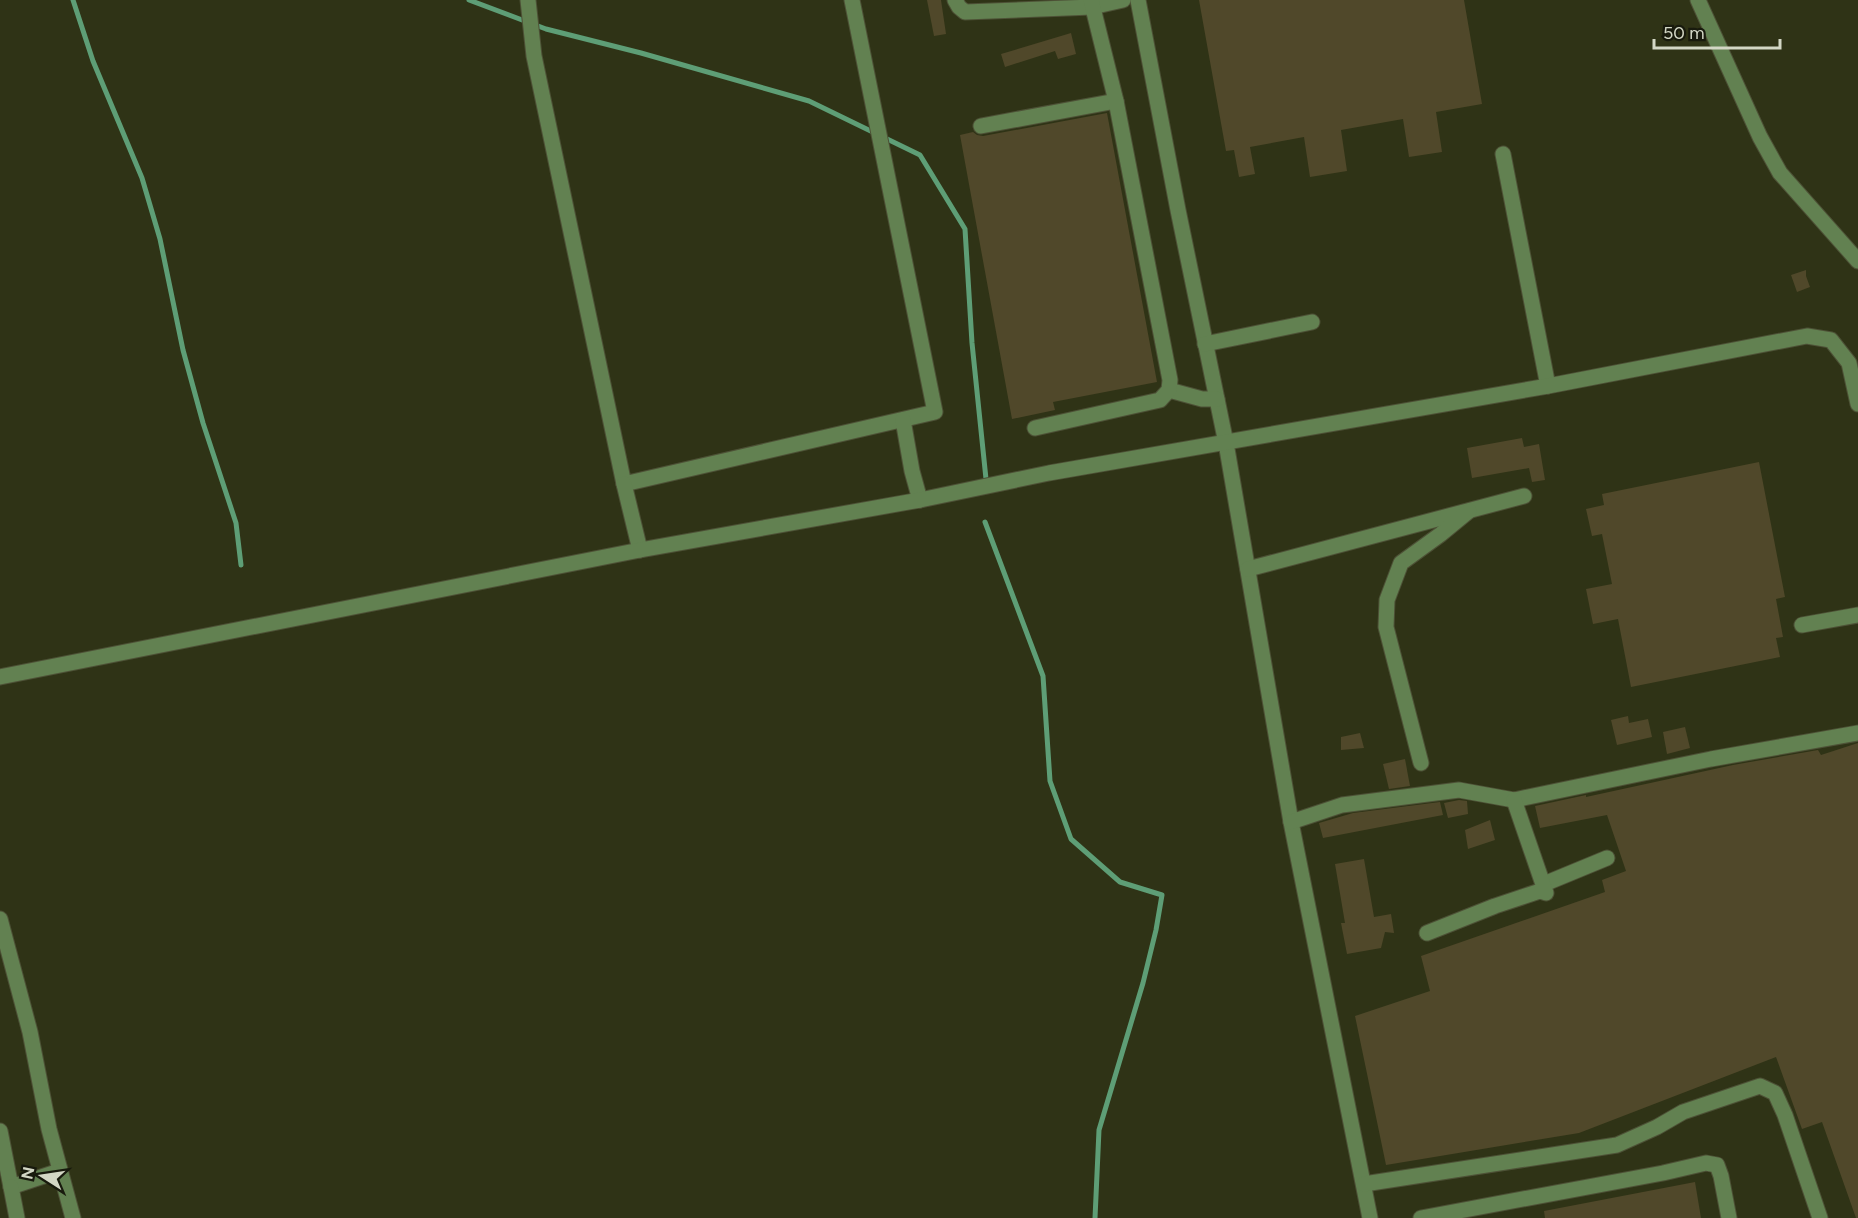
<svg xmlns="http://www.w3.org/2000/svg" width="1858" height="1218" font-family="Figtree,sans-serif">
<rect width="100%" height="100%" fill="#2f3316"/>
<g fill="none" stroke-linecap="round" stroke-linejoin="round">
<g stroke="#5e9e76" stroke-width="5">
<polyline points="73,0 93,61 142,178 160,239 183,350 203,423 236,523 241,565"/>
<polyline points="469,0 546,29 641,53 809,101 920,155 965,229 972,343 986,479"/>
<polyline points="985,522 1043,676 1050,781 1071,839 1120,882 1162,895 1156,930 1143,983 1099,1130 1095,1218"/>
</g>
</g>
<g fill="#50482a">
<polygon points="927,0 941,0 946,34 934,36"/>
<polygon points="1199,0 1464,0 1482,104 1436,112 1442,152 1409,157 1403,119 1341,130 1347,171 1310,177 1304,137 1250,147 1255,174 1239,177 1234,150 1226,151"/>
<polygon points="1071,33 1076,54 1058,59 1055,51 1005,67 1001,54"/>
<polygon points="1107,113 1157,382 1053,402 1055,410 1012,419 960,135 973,132 977,135 983,136"/>
<polygon points="1806,270 1806,276 1810,287 1797,292 1791,275"/>
<polygon points="1522,438 1524,447 1539,444 1545,480 1532,482 1529,468 1472,478 1467,448"/>
<polygon points="1759,462 1785,597 1776,599 1783,637 1776,638 1780,657 1631,687 1618,619 1593,624 1586,589 1612,584 1602,534 1592,536 1586,509 1604,505 1602,494"/>
<polygon points="1628,716 1629,723 1648,719 1652,737 1617,745 1611,720"/>
<polygon points="1685,727 1690,748 1667,754 1663,732"/>
<polygon points="1360,733 1364,748 1341,750 1341,737"/>
<polygon points="1858,743 1858,1218 1856,1218 1822,1122 1802,1129 1776,1057 1579,1133 1386,1165 1355,1016 1430,991 1421,956 1605,892 1602,880 1626,871 1607,815 1540,828 1535,806 1586,795 1586,797 1733,765 1818,750 1821,755"/>
<polygon points="1405,759 1410,786 1389,789 1383,764"/>
<polygon points="1459,800 1467,801 1468,814 1448,818 1444,803"/>
<polygon points="1440,802 1443,815 1323,838 1319,823 1353,813"/>
<polygon points="1490,820 1495,840 1468,849 1465,830"/>
<polygon points="1364,859 1374,917 1391,914 1394,933 1385,932 1381,948 1347,954 1341,923 1345,923 1335,864"/>
<polygon points="1695,1182 1701,1218 1545,1218 1544,1211"/>
</g>
<g fill="none" stroke-linecap="round" stroke-linejoin="round">
<g stroke="#4d5136" stroke-width="17">
<g id="minor">
<polyline points="528,0 534,56 624,484 935,412 852,0"/>
<polyline points="955,0 959,7 965,12 1092,7 1123,0"/>
<polyline points="1138,0 1178,210 1226,443 1291,822 1370,1218"/>
<polyline points="1698,0 1760,137 1780,173 1858,261"/>
<polyline points="981,126 1116,101"/>
<polyline points="1503,154 1548,386"/>
<polyline points="1205,344 1312,322"/>
<polyline points="1169,390 1202,399 1217,399"/>
<polyline points="903,420 912,471 920,500"/>
<polyline points="1035,428 1160,400 1169,390 1170,380 1116,101 1091,0"/>
<polyline points="624,484 640,550"/>
<polyline points="1248,569 1524,496"/>
<polyline points="1802,625 1858,615"/>
<polyline points="0,677 640,550 920,500 1049,473 1548,386 1807,336 1831,340 1849,363 1858,404"/>
<polyline points="1421,763 1386,627 1387,600 1401,563 1441,534 1469,511"/>
<polyline points="1291,822 1342,805 1459,790 1514,800 1711,759 1858,733"/>
<polyline points="1544,884 1607,858"/>
<polyline points="0,919 30,1032 49,1129 73,1218"/>
<polyline points="1427,933 1495,906 1540,891 1546,893 1514,800"/>
<polyline points="0,1131 11,1187 59,1171"/>
<polyline points="1364,1184 1617,1145 1657,1127 1683,1112 1760,1086 1775,1093 1785,1115 1820,1218"/>
<polyline points="11,1187 17,1218"/>
<polyline points="1421,1218 1663,1173 1706,1163 1717,1165 1721,1176 1729,1218"/>
</g>
</g>
<use href="#minor" stroke="#628151" stroke-width="15"/>
</g>
<g transform="translate(42 1176) rotate(282)" stroke="#181a0d" stroke-width="4.5" paint-order="stroke">
<path d="M0-4.5L10 22L0 15L-10 22Z" fill="#d3d7c5"/>
<text y="-9" font-size="16" font-weight="bold" text-anchor="middle" fill="#d3d7c5">N</text>
</g>
<path d="M1654 39v9h126v-9" fill="none" stroke="#d3d7c5" stroke-width="3"/>
<text x="1663" y="39" font-size="18" fill="#d3d7c5" stroke="#181a0d" stroke-width="4.5" paint-order="stroke">50 m</text>
</svg>
